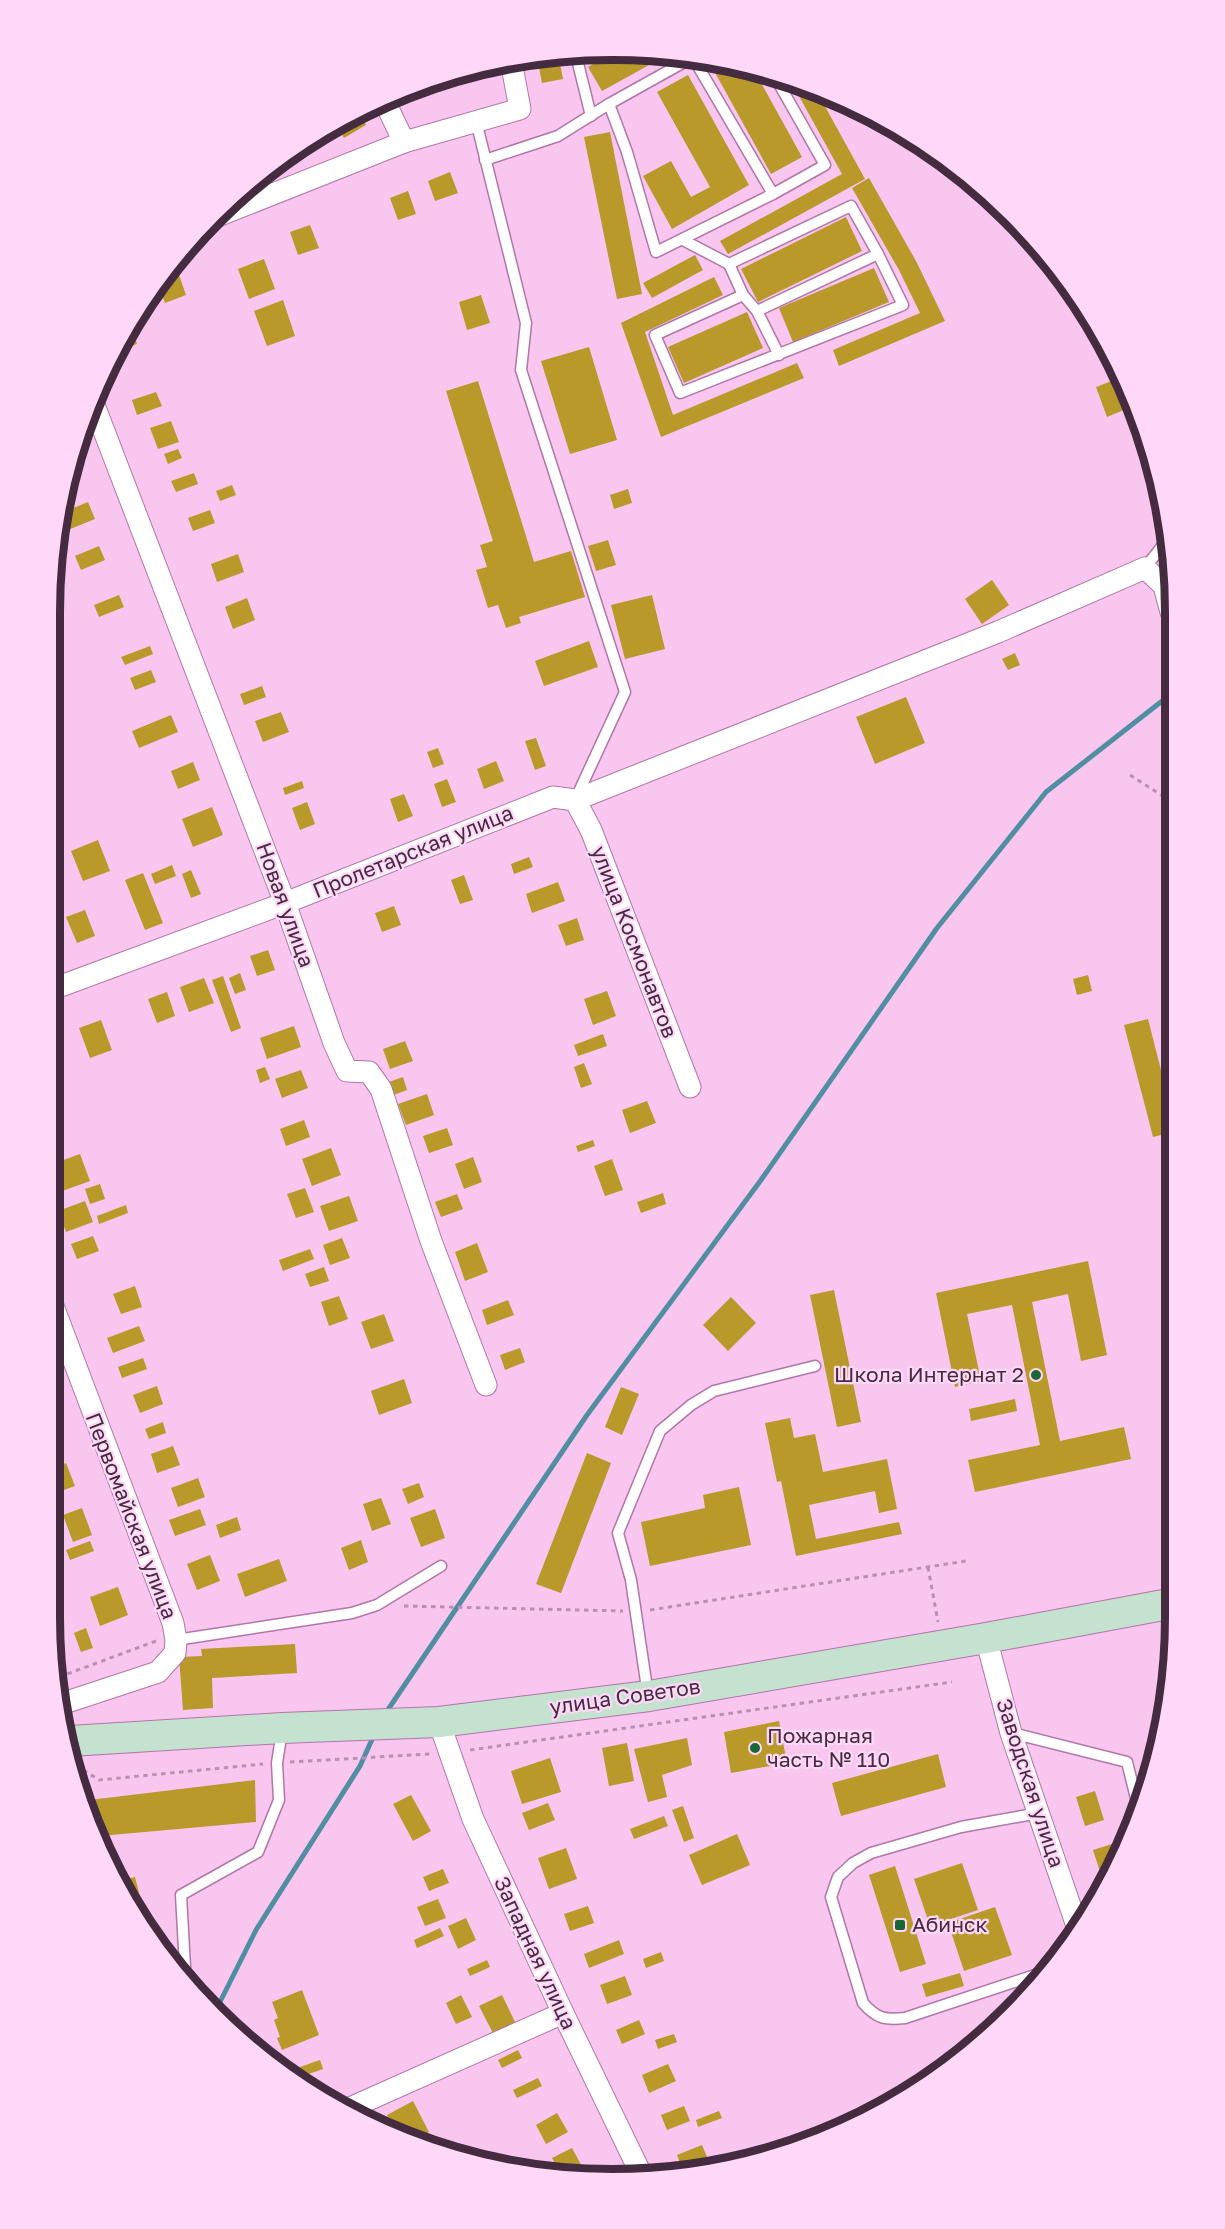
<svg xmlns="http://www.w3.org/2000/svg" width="1225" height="2229" font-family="'Golos Text',sans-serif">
<rect width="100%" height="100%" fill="#f9c6f0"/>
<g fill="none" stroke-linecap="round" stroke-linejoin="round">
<g stroke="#508ea2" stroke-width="5">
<polyline points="385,1714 587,1415 761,1180 937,928 1046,792 1171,694"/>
<polyline points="219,2009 220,2002 256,1930 360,1766 375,1733"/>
</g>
</g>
<g fill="#b89929">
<polygon points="636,53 669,54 602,91 588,67 610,54 616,64"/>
<polygon points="558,54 563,79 542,83 537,57"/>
<polygon points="708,60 754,70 802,157 771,174"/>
<polygon points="688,75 749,185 672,229 643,176 671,161 691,197 710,187 657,92"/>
<polygon points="789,78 816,90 865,179 728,254 720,241 842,174"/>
<polygon points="358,111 366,125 344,138 336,124"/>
<polygon points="610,132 642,294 617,299 584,137"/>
<polygon points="309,142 312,148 291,158 289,154"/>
<polygon points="450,172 458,193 435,201 428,181"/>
<polygon points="869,178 916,261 945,321 839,366 833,350 920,313 899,270 852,188"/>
<polygon points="408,191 416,214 398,220 390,198"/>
<polygon points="846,217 862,251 758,302 741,269"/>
<polygon points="310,225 319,248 298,255 290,232"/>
<polygon points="695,255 703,270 652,298 643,283"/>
<polygon points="264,259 275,289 249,299 238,269"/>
<polygon points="874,268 889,302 793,342 779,308"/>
<polygon points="178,272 186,295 165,303 158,285 163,278"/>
<polygon points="714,277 723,295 645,332 673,415 797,363 804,378 661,437 621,323"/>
<polygon points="481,295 490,323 467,330 459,302"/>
<polygon points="283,300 295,336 267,346 254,311"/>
<polygon points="747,312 763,348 684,383 668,347"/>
<polygon points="130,324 137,344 116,351 125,331"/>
<polygon points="589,347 617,440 570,454 541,361"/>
<polygon points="1119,378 1133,406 1107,417 1096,387"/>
<polygon points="478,381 534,562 571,551 585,597 519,617 521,623 506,628 498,605 488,608 476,570 487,567 480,545 493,541 446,391"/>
<polygon points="156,392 162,406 137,415 132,400"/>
<polygon points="171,421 179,442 158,449 150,428"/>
<polygon points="178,449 182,458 168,464 164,454"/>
<polygon points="194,473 198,484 176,492 171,481"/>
<polygon points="232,485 236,495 220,501 216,491"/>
<polygon points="628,489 632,503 614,509 610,495"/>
<polygon points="88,502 95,519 68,530 61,513"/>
<polygon points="210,510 215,523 193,531 188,518"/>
<polygon points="608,540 616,565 596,571 588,546"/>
<polygon points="99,546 105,560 81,570 75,556"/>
<polygon points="238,554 244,572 217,582 211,564"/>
<polygon points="992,580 1009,605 982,624 965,599"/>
<polygon points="119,595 124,607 99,617 94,605"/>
<polygon points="652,595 665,649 625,659 611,605"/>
<polygon points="247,598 255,620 233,629 225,607"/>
<polygon points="589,641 598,667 544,686 535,661"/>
<polygon points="150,646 153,654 125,665 121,657"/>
<polygon points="1015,653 1020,665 1008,670 1002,659"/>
<polygon points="151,670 156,682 135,690 130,678"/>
<polygon points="262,686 266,697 244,705 240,694"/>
<polygon points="906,697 925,743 875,764 856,717"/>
<polygon points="281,712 289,732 263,742 255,721"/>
<polygon points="171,715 178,732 139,748 132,731"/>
<polygon points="536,738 546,766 535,770 525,741"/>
<polygon points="438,748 444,764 433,768 427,752"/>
<polygon points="496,761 504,781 484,789 477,769"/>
<polygon points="193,762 200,780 178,789 171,771"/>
<polygon points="447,779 456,802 442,807 434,784"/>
<polygon points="302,781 304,788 285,795 283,788"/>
<polygon points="404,794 413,816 398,822 390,799"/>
<polygon points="307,802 315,824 300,830 292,808"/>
<polygon points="212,807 223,835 193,847 182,819"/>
<polygon points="98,840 110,871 83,881 71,851"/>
<polygon points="529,857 533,867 514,874 511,864"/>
<polygon points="172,865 176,876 155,884 151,874"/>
<polygon points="191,870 201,894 191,898 182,874"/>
<polygon points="143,873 163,923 145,930 125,880"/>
<polygon points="464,875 473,900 460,904 451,880"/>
<polygon points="558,882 565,901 532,913 526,894"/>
<polygon points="394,906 401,925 382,932 375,913"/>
<polygon points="85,910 95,936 77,943 66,917"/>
<polygon points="577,918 584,940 566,946 558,925"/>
<polygon points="54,919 61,936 50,941 50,921"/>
<polygon points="268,950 275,970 257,976 250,956"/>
<polygon points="240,973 246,990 235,994 229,978"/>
<polygon points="1088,975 1092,991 1077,995 1073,979"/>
<polygon points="223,976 241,1028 231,1032 212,980"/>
<polygon points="204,978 214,1003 189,1012 180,987"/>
<polygon points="607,991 616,1016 593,1025 584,999"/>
<polygon points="167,992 175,1016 157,1023 148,999"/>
<polygon points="1148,1019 1173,1117 1173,1132 1153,1137 1124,1025"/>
<polygon points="101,1020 112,1050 90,1058 79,1028"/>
<polygon points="294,1026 301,1047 267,1059 260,1038"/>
<polygon points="603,1034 607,1046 578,1056 574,1045"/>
<polygon points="405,1041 413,1061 390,1069 383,1049"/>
<polygon points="584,1063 592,1084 581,1088 574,1067"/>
<polygon points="265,1067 270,1079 260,1083 256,1070"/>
<polygon points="301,1070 308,1088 282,1098 275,1079"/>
<polygon points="403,1077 407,1090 391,1096 386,1083"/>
<polygon points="427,1094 434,1115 406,1125 398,1104"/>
<polygon points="647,1101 656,1123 630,1133 622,1110"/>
<polygon points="304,1120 310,1137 286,1146 280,1129"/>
<polygon points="447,1128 453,1145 429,1153 423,1136"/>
<polygon points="593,1140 595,1146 578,1152 576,1146"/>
<polygon points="331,1148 341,1175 312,1186 302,1159"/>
<polygon points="80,1154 90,1181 54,1194 50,1185 50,1165"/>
<polygon points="473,1157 482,1182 464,1189 455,1164"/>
<polygon points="612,1159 623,1190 605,1196 594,1166"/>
<polygon points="100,1184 105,1199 90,1204 85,1189"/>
<polygon points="305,1188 314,1212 296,1218 287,1194"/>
<polygon points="663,1193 666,1204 641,1213 637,1202"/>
<polygon points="457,1194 463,1209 441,1217 435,1202"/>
<polygon points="349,1196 358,1221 329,1231 320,1206"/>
<polygon points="85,1201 93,1222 66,1232 58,1211"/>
<polygon points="126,1205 128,1213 99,1224 97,1216"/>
<polygon points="93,1236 99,1251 77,1259 71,1244"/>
<polygon points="342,1238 350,1258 330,1265 323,1245"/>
<polygon points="477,1243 488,1272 465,1281 455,1252"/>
<polygon points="310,1249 314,1259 283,1271 279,1260"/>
<polygon points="1088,1261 1107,1355 1081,1361 1068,1294 1032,1302 1060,1441 1124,1427 1131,1459 975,1492 968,1460 1040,1445 1012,1305 967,1314 981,1381 955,1387 936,1293"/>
<polygon points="324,1267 329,1281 310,1287 305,1274"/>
<polygon points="135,1286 142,1307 121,1314 113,1294"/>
<polygon points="834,1290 861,1422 837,1427 810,1295"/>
<polygon points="339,1296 348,1319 329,1326 321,1302"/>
<polygon points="731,1297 756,1323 728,1351 703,1325"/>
<polygon points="508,1300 514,1315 487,1325 482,1310"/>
<polygon points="384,1314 394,1341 371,1349 361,1322"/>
<polygon points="139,1326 145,1341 113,1353 107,1338"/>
<polygon points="520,1348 525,1362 505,1370 500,1355"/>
<polygon points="143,1358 147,1369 122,1378 118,1367"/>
<polygon points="404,1379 412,1403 379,1415 371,1391"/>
<polygon points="157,1386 163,1404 140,1413 133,1395"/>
<polygon points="621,1387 639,1394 622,1435 605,1427"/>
<polygon points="1015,1399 1017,1411 971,1421 969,1409"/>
<polygon points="790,1418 794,1438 815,1434 823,1472 887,1459 897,1509 879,1513 875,1491 809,1505 816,1539 899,1522 902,1534 796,1556 781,1481 777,1482 765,1423"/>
<polygon points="163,1422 166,1433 149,1439 145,1429"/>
<polygon points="173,1446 180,1465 157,1473 151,1454"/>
<polygon points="587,1453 611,1463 561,1593 536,1584"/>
<polygon points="66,1463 75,1486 50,1495 50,1469"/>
<polygon points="198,1478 205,1497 178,1507 171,1488"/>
<polygon points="419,1483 424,1497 408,1504 402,1489"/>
<polygon points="739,1487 751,1545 650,1566 641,1522 705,1508 703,1495"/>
<polygon points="381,1498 391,1524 372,1531 363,1504"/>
<polygon points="82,1508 92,1535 73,1542 63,1515"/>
<polygon points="200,1509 206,1525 175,1536 169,1520"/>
<polygon points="435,1509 445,1538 421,1547 410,1518"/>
<polygon points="237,1517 241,1530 220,1538 216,1525"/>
<polygon points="361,1540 368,1562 349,1570 341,1548"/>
<polygon points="90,1541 94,1551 70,1560 66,1550"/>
<polygon points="210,1555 220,1581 197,1590 187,1564"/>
<polygon points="279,1559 287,1581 245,1597 237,1574"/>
<polygon points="118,1587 128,1615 100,1626 90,1597"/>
<polygon points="86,1628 93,1648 81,1652 74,1633"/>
<polygon points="295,1644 297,1673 212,1678 213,1708 183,1710 179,1657 202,1656 201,1649"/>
<polygon points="779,1721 787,1763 731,1773 724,1732"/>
<polygon points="687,1738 692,1765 662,1775 667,1797 648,1802 634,1749"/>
<polygon points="627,1743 634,1781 609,1786 602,1748"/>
<polygon points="938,1754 946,1787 841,1816 832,1783"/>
<polygon points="550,1758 561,1792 522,1804 511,1771"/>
<polygon points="255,1780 256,1822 100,1836 81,1801"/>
<polygon points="1095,1791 1104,1820 1085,1826 1076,1797"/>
<polygon points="411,1795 431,1831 413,1841 393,1804"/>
<polygon points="548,1803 555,1820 529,1830 522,1813"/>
<polygon points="683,1806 694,1838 684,1842 672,1810"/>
<polygon points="664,1816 668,1826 634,1839 630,1829"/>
<polygon points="737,1834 750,1865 702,1885 689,1855"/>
<polygon points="1112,1844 1117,1858 1106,1883 1104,1884 1093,1850"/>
<polygon points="566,1848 577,1879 549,1889 538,1858"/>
<polygon points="962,1863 978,1910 930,1926 914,1879"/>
<polygon points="895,1866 926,1964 900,1972 869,1875"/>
<polygon points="443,1869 449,1883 429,1891 423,1877"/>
<polygon points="135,1877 146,1919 145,1920 123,1880"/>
<polygon points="438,1899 446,1918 425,1926 417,1907"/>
<polygon points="588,1906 594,1923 570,1931 564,1914"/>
<polygon points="995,1907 1012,1955 964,1971 948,1923"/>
<polygon points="466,1918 476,1940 458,1949 448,1926"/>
<polygon points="440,1928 444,1936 417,1948 414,1940"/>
<polygon points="619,1940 624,1954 589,1968 584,1954"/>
<polygon points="661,1952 664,1961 646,1968 643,1959"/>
<polygon points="487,1960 490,1967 470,1976 467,1969"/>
<polygon points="960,1973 964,1986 926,1997 922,1984"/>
<polygon points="625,1976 632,1995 607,2004 600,1985"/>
<polygon points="302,1990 319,2035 282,2050 277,2038 280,2037 274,2020 278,2018 272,2002"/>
<polygon points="461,1995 472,2017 456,2024 446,2003"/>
<polygon points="502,1995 516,2024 494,2035 479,2006"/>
<polygon points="639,2020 645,2034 622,2044 616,2030"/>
<polygon points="674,2034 677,2042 658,2049 655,2040"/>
<polygon points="518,2050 522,2058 502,2068 498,2060"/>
<polygon points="320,2060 323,2069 303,2076 300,2067"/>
<polygon points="668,2064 676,2081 649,2093 642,2075"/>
<polygon points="538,2078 542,2086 517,2098 513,2090"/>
<polygon points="413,2101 429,2132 417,2138 393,2127 387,2115"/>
<polygon points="684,2106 690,2121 667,2130 661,2115"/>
<polygon points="719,2111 722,2118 698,2127 696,2120"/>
<polygon points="557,2113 568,2132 546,2144 536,2125"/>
<polygon points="702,2145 710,2164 683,2171 677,2155"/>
<polygon points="572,2148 585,2172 558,2169 552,2158"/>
</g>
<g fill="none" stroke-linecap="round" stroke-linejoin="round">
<g stroke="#b076a7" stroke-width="13">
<g id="service">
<polyline points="575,51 591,116"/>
<polyline points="692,56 773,194"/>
<polyline points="609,104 627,152 656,252 773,194 825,165 774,75"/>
<polyline points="476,121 526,323 521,370 625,692 576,798"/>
<polyline points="485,160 558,136 609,104 695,56"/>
<polyline points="683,240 729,264 851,206 878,254 903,305 680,393 655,335 743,295"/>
<polyline points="729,264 743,295 757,311 779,355"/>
<polyline points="757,311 878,254"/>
<polyline points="1145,568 1170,536"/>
<polyline points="176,1640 352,1613 377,1605 441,1566"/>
<polyline points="648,1695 631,1580 618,1533 660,1431 691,1405 714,1391 815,1366"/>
<polyline points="1012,1733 1127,1762 1138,1806"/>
<polyline points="185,1967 181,1895 258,1852 279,1800 277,1763 282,1731"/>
<path d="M1038,1974L905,2018C885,2020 877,2019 863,2003L831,1897L838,1877L853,1863L871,1853L961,1827L1039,1813"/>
</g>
</g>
<g stroke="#b076a7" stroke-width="23">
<g id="minor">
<polyline points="384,100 404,142"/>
<polyline points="215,217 404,142 520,109 511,61"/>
<polyline points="94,405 285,903 334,1043 347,1071 369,1072 381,1089 431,1241 486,1385"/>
<polyline points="575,800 591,830 690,1087"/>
<polyline points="50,990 285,903 553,797 575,800 998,632 1145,568 1164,586 1171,612"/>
<polyline points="50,1298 173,1623 176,1640 175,1653 158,1672 64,1703"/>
<polyline points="986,1638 1011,1733 1077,1926"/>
<polyline points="439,1722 473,1819 563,2013 643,2178"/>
<polyline points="350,2108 563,2013"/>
</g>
</g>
<g stroke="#b076a7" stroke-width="32">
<polyline id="secondary" points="70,1741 282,1728 439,1722 649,1696 986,1638 1174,1603"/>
</g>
<g stroke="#ba90b2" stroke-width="3" stroke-dasharray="4.5 4.5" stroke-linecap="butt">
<polyline points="1130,775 1172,802"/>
<polyline points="928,1567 938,1622"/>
<polyline points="404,1606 623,1611"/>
<polyline points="650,1610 966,1561"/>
<polyline points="59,1677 156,1641"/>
<polyline points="470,1750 952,1682"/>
<polyline points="290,1762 430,1754"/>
<polyline points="75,1769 80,1768 99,1780 263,1764"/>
</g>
<use href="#service" stroke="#fff" stroke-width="10"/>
<use href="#minor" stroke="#fff" stroke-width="21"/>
<use href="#secondary" stroke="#c4e2cf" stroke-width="30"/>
</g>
<g fill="#176737" stroke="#ffd8f8" stroke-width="2">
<circle cx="1036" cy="1375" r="6"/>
<circle cx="755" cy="1748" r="6"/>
<rect x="894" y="1919" width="12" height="12" rx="3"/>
</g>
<g text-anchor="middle" stroke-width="4.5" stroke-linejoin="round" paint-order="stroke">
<g font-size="21" fill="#442b40" stroke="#ffd8f8">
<text transform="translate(413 852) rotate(-22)" y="7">Пролетарская улица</text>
<text transform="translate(285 905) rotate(70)" y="7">Новая улица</text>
<text transform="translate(634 942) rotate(69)" y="7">улица Космонавтов</text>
<text transform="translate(131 1516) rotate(69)" y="7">Первомайская улица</text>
<text transform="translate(625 1697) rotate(-8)" y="7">улица Советов</text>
<text transform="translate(1030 1783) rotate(72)" y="7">Заводская улица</text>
<text transform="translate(535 1953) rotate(65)" y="7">Западная улица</text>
</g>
<g font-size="21" fill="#442b40" stroke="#ffd8f8" text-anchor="start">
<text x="1024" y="1382" text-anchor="end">Школа Интернат 2</text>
<text x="767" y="1743">Пожарная<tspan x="767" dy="24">часть № 110</tspan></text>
<text x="912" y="1932">Абинск</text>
</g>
</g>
<path d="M0 0H1225V2229H0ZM612 60H613A552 552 0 0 1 1165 612V1617A552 552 0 0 1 613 2169H612A552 552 0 0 1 60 1617V612A552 552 0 0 1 612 60Z" fill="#ffd8f8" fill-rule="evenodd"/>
<path fill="none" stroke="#442b40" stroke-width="8" d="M612 60H613A552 552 0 0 1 1165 612V1617A552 552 0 0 1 613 2169H612A552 552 0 0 1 60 1617V612A552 552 0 0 1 612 60Z"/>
</svg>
